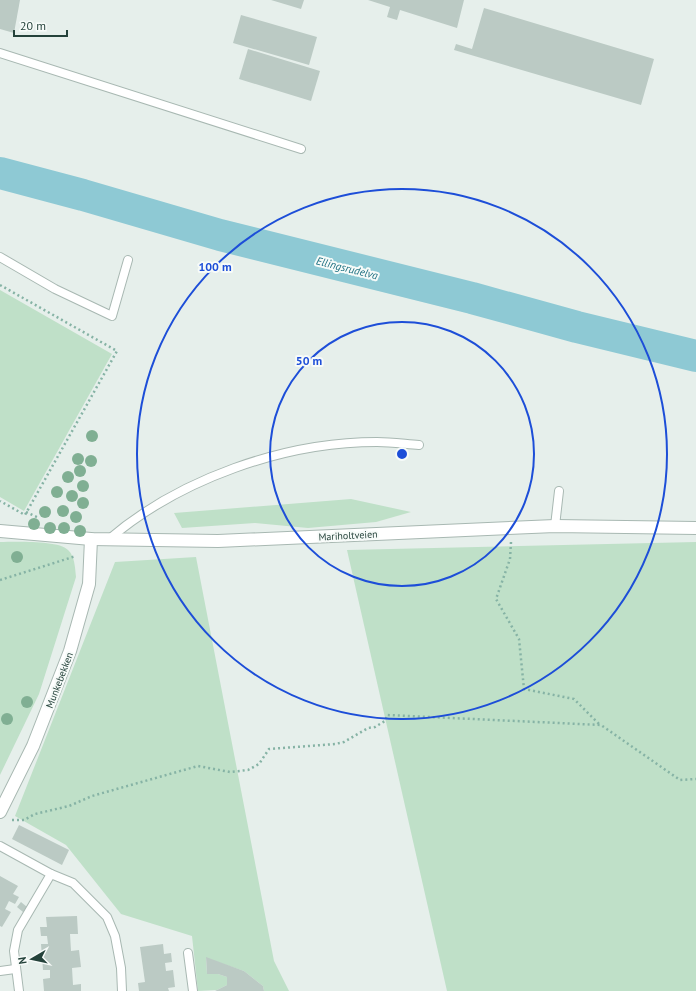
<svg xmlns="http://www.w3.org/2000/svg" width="696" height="991" font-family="'PT Sans',sans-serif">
<rect width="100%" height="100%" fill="#e6efeb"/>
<g fill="#bfe0c8">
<polygon points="0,290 112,354 24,511 0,497"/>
<polygon points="351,499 411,512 376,522 308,528 255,523 182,528 174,513"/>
<path d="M0,542C15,542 58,540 68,550C75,556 75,569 76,577L39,694L0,775Z"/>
<polygon points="696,542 696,991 447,991 347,550"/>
<polygon points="196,557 274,961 289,991 264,991 263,986 244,971 206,958 207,974 218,974 227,977 227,985 217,990 198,991 192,936 121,914 66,845 15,816 115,562"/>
</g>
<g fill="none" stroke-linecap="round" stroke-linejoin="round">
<polyline stroke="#8ec9d4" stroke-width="32" points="0,173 83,195 220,235 472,298 577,327 696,356"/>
</g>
<g fill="#bbcac4">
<polygon points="0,0 20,0 14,33 0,29"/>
<polygon points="271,0 304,0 301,9"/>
<polygon points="368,0 464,0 457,28 400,10 397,20 387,17 390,7"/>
<polygon points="484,8 654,59 641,105 454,50 456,44 472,49"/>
<polygon points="241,15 317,37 309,65 233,43"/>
<polygon points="248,49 320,71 311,101 239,79"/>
<polygon points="19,825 69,850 62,865 12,839"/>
<polygon points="0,876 18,886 13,894 19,897 15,904 9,901 5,909 11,912 2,927 0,926"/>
<polygon points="21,902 27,907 23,912 17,907"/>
<polygon points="77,916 78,934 70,934 71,951 79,950 81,967 72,968 73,985 81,984 81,991 44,991 43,979 50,978 50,970 43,970 41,944 48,944 47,936 41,936 40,927 47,927 46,917"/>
<polygon points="163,944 164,954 171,953 172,962 165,963 166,971 173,970 175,987 168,988 169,991 139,991 138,983 145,982 140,947"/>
<polygon points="206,957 244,971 263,986 264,991 215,991 227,985 227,977 218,974 207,974"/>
</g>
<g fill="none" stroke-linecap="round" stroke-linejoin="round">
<g stroke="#a8b8b2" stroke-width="10">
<g id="lane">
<polyline points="0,53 301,149"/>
<polyline points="0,257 55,289 112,316 128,260"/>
<polyline points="555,526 559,491"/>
<path d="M108,540C179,479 284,442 377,442C391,442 405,444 419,445"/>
<polyline points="0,846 51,874 73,883 107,917 115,936 121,968 122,991"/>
<polyline points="188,953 193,991"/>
<polyline points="0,971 15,969"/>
<polyline points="19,991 14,951 18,930 51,874"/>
</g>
</g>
<g stroke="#a8b8b2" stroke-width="14">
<g id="street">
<polyline points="0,531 91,539 218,541 555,526 696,528"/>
<polyline points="0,812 33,746 70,651 89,584 91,539"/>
</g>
</g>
<g stroke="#86b3a5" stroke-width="2.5" stroke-dasharray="2 3" stroke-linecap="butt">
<polyline points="0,285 117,351 25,515 0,501"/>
<polyline points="26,512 39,518"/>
<polyline points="511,542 510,559 496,599 519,639 524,689 574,699 600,725"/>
<polyline points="0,580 76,556"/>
<polyline points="12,820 24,820 35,814 69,806 92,796 198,766 230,772 248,770 259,764 269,749 335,744 344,742 368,728 375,727 385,721 387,715 601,725 680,780 696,779"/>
</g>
<use href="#lane" stroke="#fff" stroke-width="8"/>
<use href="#street" stroke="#fff" stroke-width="12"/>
</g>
<g fill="#80af93">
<circle cx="92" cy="436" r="6"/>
<circle cx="78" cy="459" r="6"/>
<circle cx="91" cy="461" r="6"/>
<circle cx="80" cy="471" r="6"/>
<circle cx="68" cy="477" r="6"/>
<circle cx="83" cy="486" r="6"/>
<circle cx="57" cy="492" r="6"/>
<circle cx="72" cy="496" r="6"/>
<circle cx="83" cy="503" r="6"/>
<circle cx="63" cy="511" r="6"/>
<circle cx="45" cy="512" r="6"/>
<circle cx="76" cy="517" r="6"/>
<circle cx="34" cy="524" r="6"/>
<circle cx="50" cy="528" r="6"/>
<circle cx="64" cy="528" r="6"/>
<circle cx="80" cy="531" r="6"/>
<circle cx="17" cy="557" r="6"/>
<circle cx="27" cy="702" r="6"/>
<circle cx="7" cy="719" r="6"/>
</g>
<g fill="none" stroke="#1d4ed8" stroke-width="2">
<circle cx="402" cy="454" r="132"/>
<circle cx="402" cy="454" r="265"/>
</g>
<g text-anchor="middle" stroke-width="4" stroke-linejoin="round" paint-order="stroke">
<g font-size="10" fill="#24423a" stroke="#f7fbf9">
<text transform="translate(348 535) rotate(-3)" y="4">Mariholtveien</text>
<text transform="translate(59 680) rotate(-69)" y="4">Munkebekken</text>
</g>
<g font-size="11" font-style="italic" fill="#1c6f80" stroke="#f7fbf9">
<text transform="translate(347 268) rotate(14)" y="4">Ellingsrudelva</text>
</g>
</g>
<circle cx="402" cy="454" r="6" fill="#1d4ed8" stroke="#f7fbf9" stroke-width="2"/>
<g font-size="12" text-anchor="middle" font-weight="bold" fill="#1d4ed8" stroke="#f7fbf9" stroke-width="4" stroke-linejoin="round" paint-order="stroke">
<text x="215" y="271">100 m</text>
<text x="309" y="365">50 m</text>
</g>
<g transform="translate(32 959) rotate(261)" stroke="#f7fbf9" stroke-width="3" paint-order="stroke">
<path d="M0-3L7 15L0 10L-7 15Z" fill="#24423a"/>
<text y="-6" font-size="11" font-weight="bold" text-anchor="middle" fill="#24423a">N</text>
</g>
<path d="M14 30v6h53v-6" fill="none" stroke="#24423a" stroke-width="2"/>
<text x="20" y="30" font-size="12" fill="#24423a" stroke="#f7fbf9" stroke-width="3" paint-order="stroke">20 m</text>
</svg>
